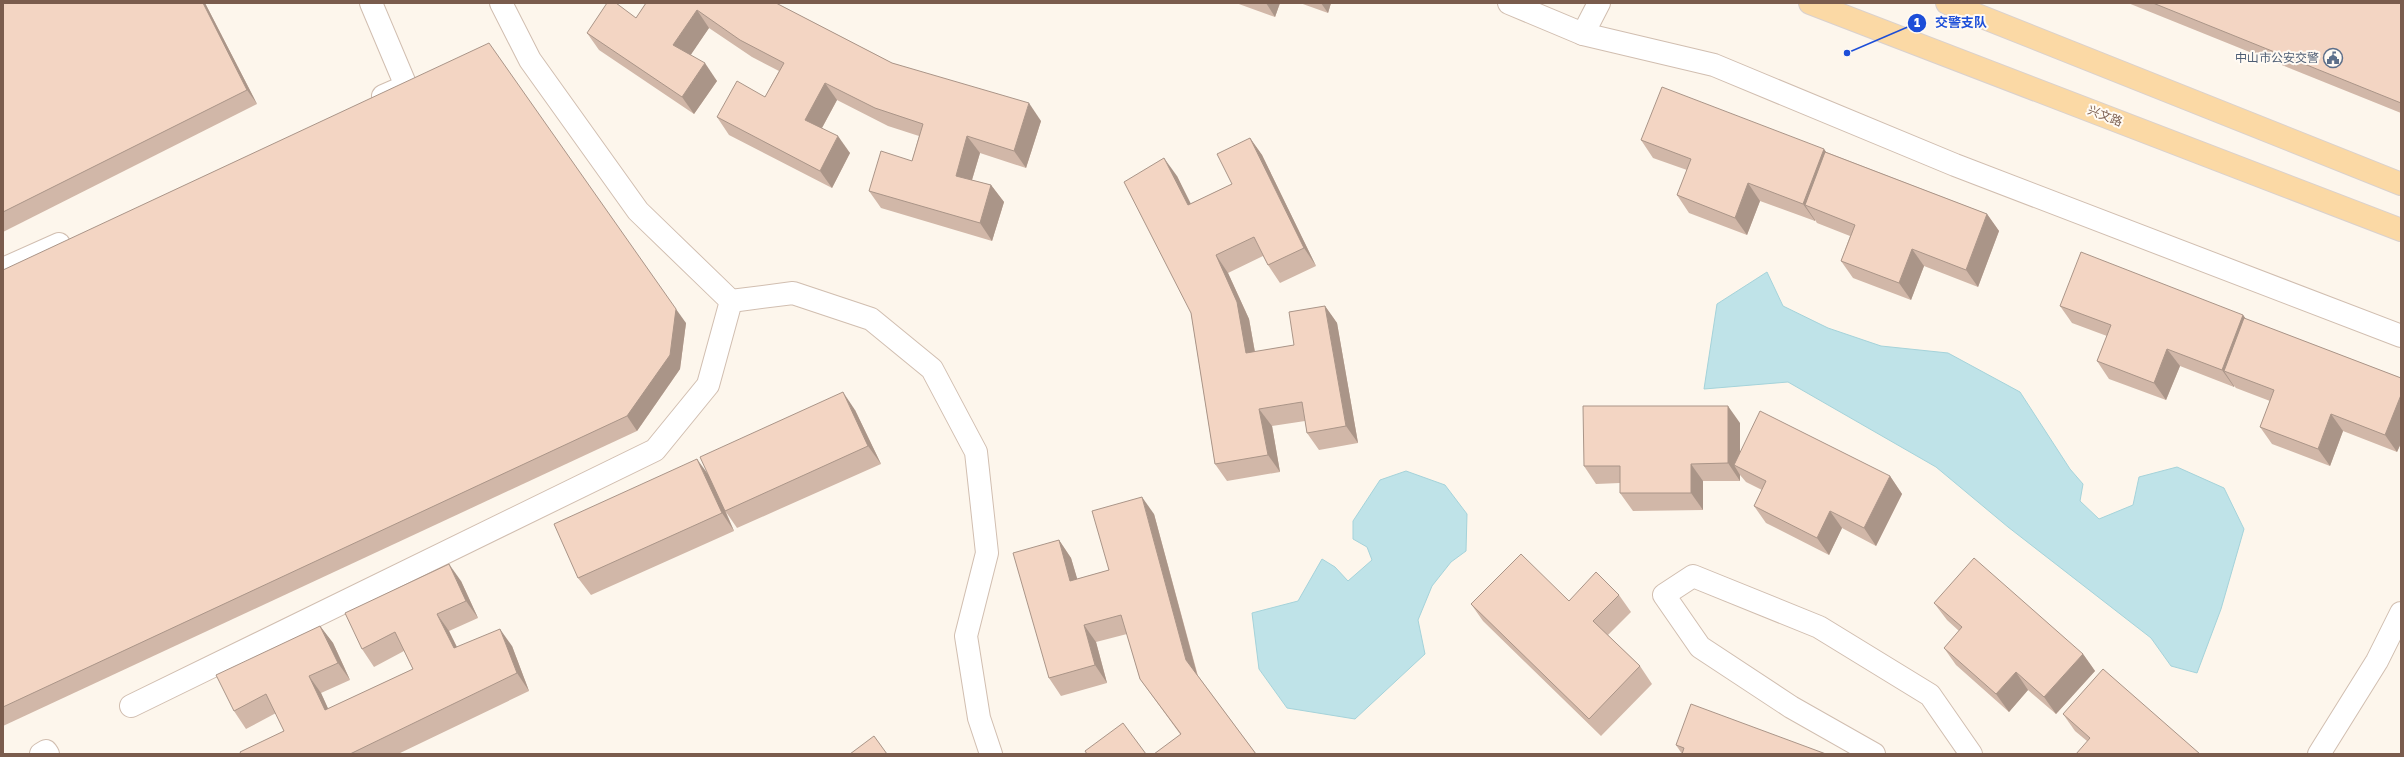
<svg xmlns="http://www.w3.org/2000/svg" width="2404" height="757" font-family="'Golos Text','Noto Sans SC',sans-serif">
<rect width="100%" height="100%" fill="#fdf6ec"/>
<g fill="#bfe3e8" stroke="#a5d3da">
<polygon points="1767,272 1783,306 1828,328 1881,346 1948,353 2020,392 2070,469 2083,484 2080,501 2099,519 2133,505 2139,477 2177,467 2224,488 2244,529 2221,609 2197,673 2171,666 2151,638 2008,527 1936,467 1788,382 1704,389 1717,304"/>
<polygon points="1406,471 1445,485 1467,514 1466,551 1451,562 1432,586 1418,620 1425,654 1355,719 1287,708 1259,669 1252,613 1298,601 1322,559 1335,567 1348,581 1372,560 1367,547 1353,539 1353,521 1380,480"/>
</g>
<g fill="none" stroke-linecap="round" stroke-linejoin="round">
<g stroke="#d1beb0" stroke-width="24">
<g id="minor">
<polyline points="371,3 406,86 383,96"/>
<polyline points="1509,3 1583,34 1714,65 1955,165 2401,336"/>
<polyline points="1583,34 1599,3"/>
<polyline points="3,269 59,244"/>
<polyline points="731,301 793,293 871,319 932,369 976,452 987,553 966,636 979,718 991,754"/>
<polyline points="131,706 655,450 708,385 731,301 638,211 530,60 501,3"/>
<polyline points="41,754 46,751 48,754"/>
<polyline points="1874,754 1791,707 1700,647 1664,595 1693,576 1819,627 1930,695 1971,754"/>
<polyline points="2319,754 2377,661 2401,613"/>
</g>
</g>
<g stroke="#dad1cd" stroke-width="24">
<g id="major">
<polyline points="1810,3 2401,230"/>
<polyline points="1947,3 2401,184"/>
</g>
</g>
<use href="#minor" stroke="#fff" stroke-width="22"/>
<use href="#major" stroke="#fbd9a5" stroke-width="22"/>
</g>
<g fill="#d1b7a8">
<polygon points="3,3 205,3 257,104 3,232"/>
<polygon points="646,3 776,3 892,63 1041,121 1026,168 980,153 972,180 991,185 1004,202 992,241 881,208 869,191 912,161 919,136 888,126 837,100 822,128 850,153 832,188 729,135 717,117 765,97 779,71 752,57 709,28 690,55 717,81 694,114 599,50 587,33 636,18"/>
<polygon points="1236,3 1280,3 1275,17"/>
<polygon points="1300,3 1331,3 1328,13"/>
<polygon points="2128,3 2401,3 2401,113"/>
<polygon points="1250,138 1262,155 1316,266 1280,283 1268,265 1263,256 1228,273 1249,319 1255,352 1294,345 1325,306 1337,323 1358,443 1319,450 1307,433 1305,421 1272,426 1280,472 1227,481 1215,464 1191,313 1177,176 1190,204 1232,184"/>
<polygon points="1641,140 1826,152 1987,214 1999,231 1978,287 1924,266 1911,300 1853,278 1841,261 1850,236 1817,223 1815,220 1815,221 1760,201 1747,235 1689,213 1677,195 1687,170 1653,158"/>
<polygon points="3,270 686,323 680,369 637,431 3,726"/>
<polygon points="2060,306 2243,315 2246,319 2401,378 2401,443 2397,452 2343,431 2330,466 2272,444 2260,427 2270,401 2236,388 2234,386 2234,387 2180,366 2166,400 2109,379 2097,361 2107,336 2072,323"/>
<polygon points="855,410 881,464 737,528 726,512 734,531 591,595 578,578 708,475"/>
<polygon points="1740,423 1740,451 1890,476 1902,494 1876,546 1842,528 1829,555 1766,523 1754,506 1762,490 1746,482 1740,475 1740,481 1703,481 1703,510 1633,511 1620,493 1620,483 1596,484 1584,466"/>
<polygon points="1154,514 1198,676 1256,754 1180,734 1140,679 1127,634 1096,642 1107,683 1061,696 1049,678 1059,540 1071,558 1077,579 1109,570"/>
<polygon points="461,581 478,618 449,631 457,647 512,646 529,691 398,754 241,754 284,731 276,713 246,729 234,711 320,626 333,643 350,680 321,693 328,709 413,669 404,651 374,667 362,649"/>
<polygon points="1619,595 1631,612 1608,635 1640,666 1652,684 1601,736 1483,621 1471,604 1569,601"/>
<polygon points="1934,603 2083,654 2095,671 2056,714 2028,690 2009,712 1956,665 1944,648 1959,631 1947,620"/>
<polygon points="2063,714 2200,754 2087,741 2075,731"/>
<polygon points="1676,745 1826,754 1682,754"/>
</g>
<g fill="#aa9588">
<polygon points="203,3 205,3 257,104 247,90"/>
<polygon points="1266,3 1280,3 1275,17"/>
<polygon points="1321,3 1331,3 1328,13"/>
<polygon points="697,10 709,28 686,62 673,45"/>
<polygon points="705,63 717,81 694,114 682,97"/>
<polygon points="825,83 837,100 817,137 805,120"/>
<polygon points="1029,103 1041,121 1026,168 1014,151"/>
<polygon points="838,136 850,153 832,188 820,171"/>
<polygon points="967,136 980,153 968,193 956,176"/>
<polygon points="1250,138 1262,155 1316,266 1304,248"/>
<polygon points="1824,149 1836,166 1805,205 1815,220 1815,221 1803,204"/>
<polygon points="1164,158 1177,176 1200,222 1188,205"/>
<polygon points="1748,183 1760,201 1747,235 1735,218"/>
<polygon points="991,185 1004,202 992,241 980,223"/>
<polygon points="1987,214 1999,231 1978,287 1966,270"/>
<polygon points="1912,249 1924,266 1911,300 1899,283"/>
<polygon points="1216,255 1228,273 1249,319 1258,370 1246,353"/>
<polygon points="1325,306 1337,323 1358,443 1346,426"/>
<polygon points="676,309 686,323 680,369 637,431 627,416"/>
<polygon points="2243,315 2255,332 2224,371 2234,386 2234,387 2222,370"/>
<polygon points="2167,349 2180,366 2166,400 2154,383"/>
<polygon points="843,392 855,410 881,464 868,446"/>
<polygon points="2401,395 2401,443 2397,452 2385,435"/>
<polygon points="1728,406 1740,423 1740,468 1734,465 1740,475 1740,481 1728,463"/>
<polygon points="1259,409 1272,426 1280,472 1268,455"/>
<polygon points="2331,414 2343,431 2330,466 2318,449"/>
<polygon points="697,459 710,477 734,531 722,513"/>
<polygon points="1691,464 1703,481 1703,510 1691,493"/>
<polygon points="1890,476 1902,494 1876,546 1864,528"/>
<polygon points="1142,497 1154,514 1198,678 1186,660"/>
<polygon points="1830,511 1842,528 1829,555 1817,538"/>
<polygon points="1059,540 1071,558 1083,598 1070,581"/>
<polygon points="449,564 461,581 478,618 466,601"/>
<polygon points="437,614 449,631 466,666 454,648"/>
<polygon points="1084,625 1096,642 1107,683 1095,665"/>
<polygon points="320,626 333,643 350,680 338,663"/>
<polygon points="500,629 512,646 529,691 517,673"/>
<polygon points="2083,654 2095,671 2056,714 2044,697"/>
<polygon points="2016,672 2028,690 2009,712 1996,694"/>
<polygon points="309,676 321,693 337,728 325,710"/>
</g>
<g fill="#f3d5c3" stroke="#aa9588">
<polygon points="3,3 203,3 247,90 3,212"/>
<polygon points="607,3 616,3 636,18 646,3 776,3 892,63 1029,103 1014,151 967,136 956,176 991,185 980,223 869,191 881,151 912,161 923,124 875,108 825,83 805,120 838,136 820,171 717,117 737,81 765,97 784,63 740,40 697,10 673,45 705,63 682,97 587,33"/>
<polygon points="2153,3 2401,3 2401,103"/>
<polygon points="489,43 676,309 670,355 627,416 3,707 3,270"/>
<polygon points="1662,87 1824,149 1803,204 1748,183 1735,218 1677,195 1691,159 1641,140"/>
<polygon points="1250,138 1304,248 1268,265 1254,237 1216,255 1237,302 1246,353 1294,345 1289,312 1325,306 1346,426 1307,433 1302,402 1259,409 1268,455 1215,464 1191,313 1124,182 1164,158 1188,205 1232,184 1217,154"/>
<polygon points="1825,152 1987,214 1966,270 1912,249 1899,283 1841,261 1855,225 1805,205"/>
<polygon points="2081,252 2243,315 2222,370 2167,349 2154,383 2097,361 2111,325 2060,306"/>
<polygon points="2244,318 2401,378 2401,395 2385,435 2331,414 2318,449 2260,427 2274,390 2224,371"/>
<polygon points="843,392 868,446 725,511 700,457"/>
<polygon points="1583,406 1728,406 1728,463 1691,464 1691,493 1620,493 1620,466 1584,466"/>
<polygon points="1760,411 1890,476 1864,528 1830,511 1817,538 1754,506 1766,481 1734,465"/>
<polygon points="697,459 722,513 578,578 554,524"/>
<polygon points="1142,497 1186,660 1256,754 1154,754 1181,734 1140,679 1121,615 1084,625 1095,665 1049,678 1013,553 1059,540 1070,581 1109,570 1092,511"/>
<polygon points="1521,554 1569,601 1596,572 1619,595 1593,621 1640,666 1589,719 1471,604"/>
<polygon points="1974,558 2083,654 2044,697 2016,672 1996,694 1944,648 1962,627 1934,603"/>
<polygon points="449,564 466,601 437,614 454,648 500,629 517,673 350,754 241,754 240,752 284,731 266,694 234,711 216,675 320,626 338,663 309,676 325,710 413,669 395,632 362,649 345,613"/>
<polygon points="2103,669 2200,754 2076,754 2090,738 2063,714"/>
<polygon points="1691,704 1826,754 1682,754 1684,748 1676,745"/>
<polygon points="1123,723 1146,754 1087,754 1085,751"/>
<polygon points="874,736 887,754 850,754"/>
</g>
<defs>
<g id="civic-ring" transform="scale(1)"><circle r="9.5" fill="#fffaf3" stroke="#5c6f8a" stroke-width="1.5"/><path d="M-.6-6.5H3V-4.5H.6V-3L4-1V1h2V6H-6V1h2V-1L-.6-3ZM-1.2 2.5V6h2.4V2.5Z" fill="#5c6f8a"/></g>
</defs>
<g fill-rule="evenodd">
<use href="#civic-ring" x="2333" y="58"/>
</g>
<g text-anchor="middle" stroke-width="4" stroke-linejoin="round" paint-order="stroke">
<g font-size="12" fill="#4e5e75" stroke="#fffaf3" text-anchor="end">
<text x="2319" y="62">中山市公安交警</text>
</g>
<g font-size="12" fill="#7a5c4d" stroke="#fffaf3">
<text transform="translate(2105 116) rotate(21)" y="4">兴文路</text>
</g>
</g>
<path fill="none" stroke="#1d4ed8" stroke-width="1.5" d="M1847 53L1917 23"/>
<g fill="#1d4ed8" stroke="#fffaf3" stroke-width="1.5">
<circle cx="1847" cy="53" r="4"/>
<circle cx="1917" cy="23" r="10"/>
</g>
<g font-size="12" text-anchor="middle" font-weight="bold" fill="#fff">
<text x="1917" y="27">1</text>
</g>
<g font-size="13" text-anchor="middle" font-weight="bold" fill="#1d4ed8" stroke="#fffaf3" stroke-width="4" stroke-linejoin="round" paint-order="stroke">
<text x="1961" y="27">交警支队</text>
</g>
<rect width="2404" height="757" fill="none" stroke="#7a5c4d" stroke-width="8"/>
</svg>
